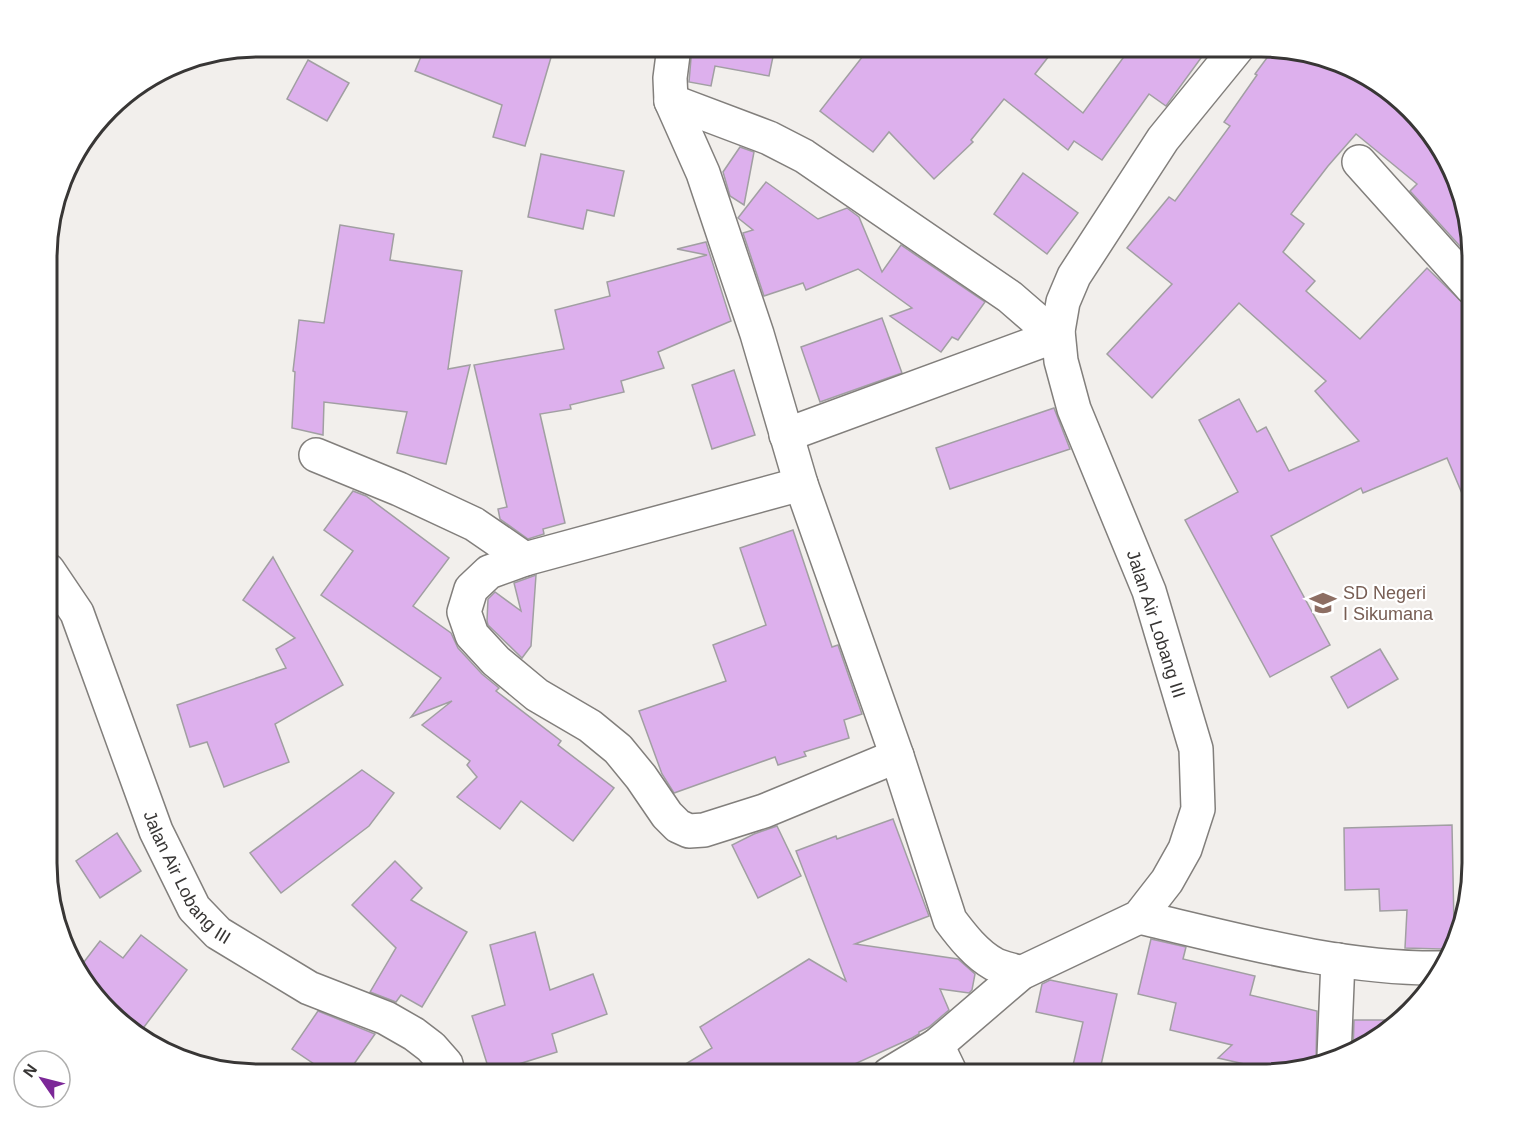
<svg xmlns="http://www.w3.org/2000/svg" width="1519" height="1121" font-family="Arial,sans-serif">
<rect width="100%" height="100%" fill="#f2efec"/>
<g fill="#ddb0ed" stroke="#a19fa2" stroke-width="1.5">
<polygon points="425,47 527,47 552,54 525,146 493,137 502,105 415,71"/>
<polygon points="692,47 775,47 769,76 715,66 711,86 689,82"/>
<polygon points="870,47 1056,47 1035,74 1083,113 1131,47 1209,47 1166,106 1149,94 1102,160 1074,141 1068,150 1004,99 971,140 973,142 934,179 889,132 873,152 820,111"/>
<polygon points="1275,47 1329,58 1390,90 1450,164 1472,245 1472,251 1468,255 1410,191 1417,184 1356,134 1328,166 1291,214 1304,224 1283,252 1315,281 1306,291 1360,339 1427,268 1472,312 1472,517 1447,458 1363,493 1361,488 1271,536 1330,645 1270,677 1185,520 1238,492 1199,420 1239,399 1257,432 1266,427 1289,471 1359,441 1315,391 1326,381 1239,303 1152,398 1107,354 1172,284 1127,248 1169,197 1175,201 1230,126 1224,122 1257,75 1255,74"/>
<polygon points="308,60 349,83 327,121 287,99"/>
<polygon points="740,147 754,152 744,205 730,196 723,172"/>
<polygon points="541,154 624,171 614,216 587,210 583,229 528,217"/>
<polygon points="1023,173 1078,213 1047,254 994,214"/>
<polygon points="766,182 818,219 847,208 859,217 882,272 901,245 985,302 958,340 952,337 941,352 890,316 912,308 858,269 806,290 803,283 764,296 743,233 753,230 738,218"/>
<polygon points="340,225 394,234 390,260 462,271 448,369 470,365 446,464 397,453 407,412 324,402 323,435 292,428 295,372 293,371 299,320 324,323"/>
<polygon points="706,242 731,321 658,352 664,368 621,381 624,392 570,405 571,409 540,414 565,523 543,529 544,534 528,539 500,519 498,509 507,507 474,365 564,349 555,310 610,296 607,282 707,255 677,249"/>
<polygon points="882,318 902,373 820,402 801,347"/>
<polygon points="734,370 755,435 712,449 692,385"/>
<polygon points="1054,408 1070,449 950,489 936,448"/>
<polygon points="353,491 366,496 449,558 413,606 451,633 458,648 482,674 499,688 496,691 561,741 558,745 614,788 573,841 521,801 500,829 457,797 477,777 467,765 470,761 422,725 452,701 411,717 441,678 321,595 353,551 324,530"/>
<polygon points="793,530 832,647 838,645 862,714 844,720 849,738 804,752 806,756 778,765 775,757 674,793 662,774 639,711 726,681 713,645 766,625 740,548"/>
<polygon points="273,557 343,685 275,724 289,762 224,787 207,742 190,747 177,705 286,668 276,649 295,638 243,600"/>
<polygon points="536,575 531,646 522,658 488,625 487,621 488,599 495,592 521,611 514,583"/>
<polygon points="1380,649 1398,679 1348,708 1331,677"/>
<polygon points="362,770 394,793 369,826 281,893 250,853"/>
<polygon points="893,819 929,916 855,944 958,959 975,974 972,990 969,993 940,989 949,1010 929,1027 919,1032 919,1034 912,1038 850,1066 855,1074 669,1074 712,1048 700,1027 809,959 846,981 796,851 836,836 837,839"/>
<polygon points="1452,825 1454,926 1462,926 1461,931 1450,952 1441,949 1405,948 1407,910 1380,911 1379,889 1345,890 1344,828"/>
<polygon points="777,826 801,876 758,898 732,845 754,834"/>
<polygon points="117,833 141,871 100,898 76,861"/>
<polygon points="395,861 422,888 411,900 467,932 422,1007 401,995 396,1002 370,992 396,948 352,905"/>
<polygon points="535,932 550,990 593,974 607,1014 552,1034 557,1052 490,1073 472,1016 505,1005 490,945"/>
<polygon points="141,935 187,970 138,1035 129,1030 77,971 100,941 123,958"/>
<polygon points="1151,939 1186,947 1183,959 1255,976 1250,995 1317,1011 1316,1061 1275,1071 1218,1058 1232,1045 1170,1030 1176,1003 1138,994"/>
<polygon points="1050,980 1117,994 1099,1074 1071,1074 1083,1022 1036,1012 1042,984"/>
<polygon points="318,1011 375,1034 347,1074 329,1074 292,1049"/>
<polygon points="1354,1020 1395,1020 1353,1053"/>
</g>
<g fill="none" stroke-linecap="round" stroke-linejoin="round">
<g stroke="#827f7c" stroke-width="36">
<g id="minor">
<path d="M674,47L670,78L671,101L703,173L757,334L801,484L897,756L950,920C962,936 976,954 994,964C1002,968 1013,970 1021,973"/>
<polyline points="671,101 769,138 804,156 1010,297 1055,336"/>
<polyline points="1359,162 1472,288"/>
<polyline points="786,435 1055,336 1058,331"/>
<polyline points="316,455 399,489 474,524 525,559"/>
<polyline points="801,484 525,559 489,572 471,589 464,612 472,635 496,661 537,695 590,726 618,749 641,777 667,815 678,826 689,831 704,830 764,811 897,756"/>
<path id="s1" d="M48,570L77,613L156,831L194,908L218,933L309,988L386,1018L414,1034L431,1047L446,1064L448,1074"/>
<path d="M1139,917C1238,940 1339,969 1441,968"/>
<polyline points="937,1045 951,1074"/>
<polyline points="1334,1057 1338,960"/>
<polyline points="889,1074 937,1045 1021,973 1139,917 1167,881 1185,849 1198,809 1196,749 1149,591 1074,409 1061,361 1058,331 1063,302 1074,276 1163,139 1238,47"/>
</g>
</g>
<use href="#minor" stroke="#fff" stroke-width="33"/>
</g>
<defs>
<g id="school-bare" transform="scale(2.07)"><path d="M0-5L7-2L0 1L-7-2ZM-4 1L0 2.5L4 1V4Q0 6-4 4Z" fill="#8d6e63" stroke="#fff" stroke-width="2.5" paint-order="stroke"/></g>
</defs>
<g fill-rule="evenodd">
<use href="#school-bare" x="1323" y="603"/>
</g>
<g text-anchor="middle" stroke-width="4.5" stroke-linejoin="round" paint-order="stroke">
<g font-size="18" fill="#785e54" stroke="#fff" text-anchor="start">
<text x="1343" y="599">SD Negeri<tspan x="1343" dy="21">I Sikumana</tspan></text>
</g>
<g font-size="18" fill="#383635" stroke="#fff">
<text transform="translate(1156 624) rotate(72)" y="6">Jalan Air Lobang III</text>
<text dy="6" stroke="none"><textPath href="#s1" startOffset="340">Jalan Air Lobang III</textPath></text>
</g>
</g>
<path d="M0 0H1519V1121H0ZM258 57H1261A201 201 0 0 1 1462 258V863A201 201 0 0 1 1261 1064H258A201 201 0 0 1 57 863V258A201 201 0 0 1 258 57Z" fill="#fff" fill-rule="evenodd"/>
<path fill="none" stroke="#383635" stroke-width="3" d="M258 57H1261A201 201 0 0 1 1462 258V863A201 201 0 0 1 1261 1064H258A201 201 0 0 1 57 863V258A201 201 0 0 1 258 57Z"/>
<g transform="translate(42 1079) rotate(305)"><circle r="28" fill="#ffffff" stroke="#afafae" stroke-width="1.5"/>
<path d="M0-4.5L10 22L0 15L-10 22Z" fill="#7c2898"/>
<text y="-9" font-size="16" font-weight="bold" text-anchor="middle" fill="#383635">N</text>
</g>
</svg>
